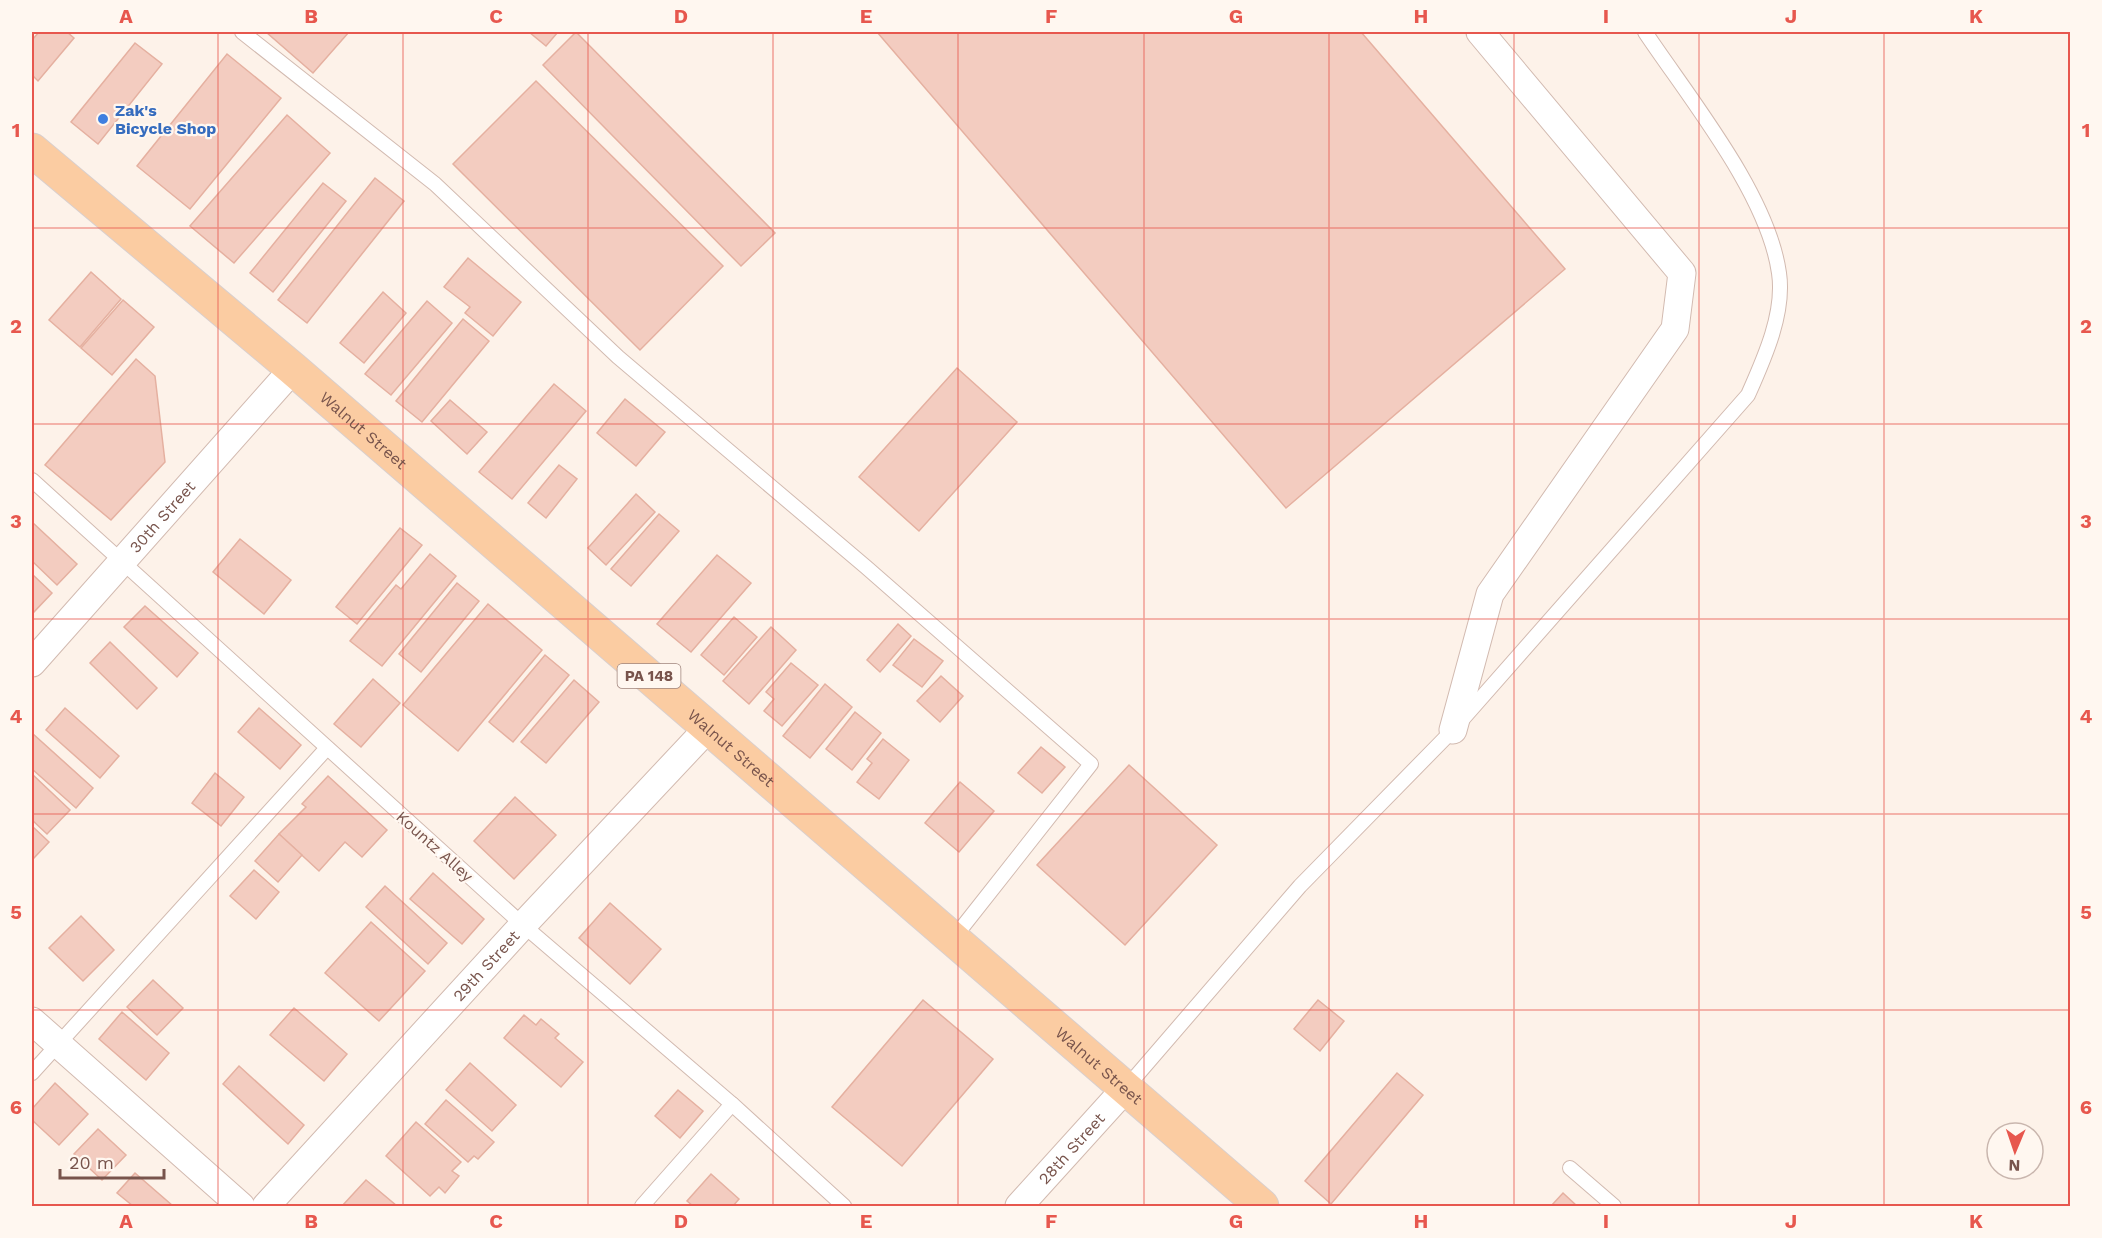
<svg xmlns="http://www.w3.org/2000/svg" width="2102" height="1238" font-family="'Work Sans',sans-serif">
<rect width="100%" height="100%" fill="#fdf2e9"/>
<g fill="#f3ccc0" stroke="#e5b0a0" stroke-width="1.5">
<polygon points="39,32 67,32 74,38 38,81 32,75 32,40"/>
<polygon points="266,32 349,32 313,73"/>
<polygon points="529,32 558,32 546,46"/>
<polygon points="576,32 775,233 741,266 543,65"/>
<polygon points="877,32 1361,32 1565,269 1286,508"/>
<polygon points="135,43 162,64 98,144 71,122"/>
<polygon points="227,54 281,98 190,209 137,166"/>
<polygon points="536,81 723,266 640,350 453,164"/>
<polygon points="287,115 330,153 234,263 190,226"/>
<polygon points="375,178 404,201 307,323 278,300"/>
<polygon points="323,183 346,201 273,292 250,273"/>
<polygon points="468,258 521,302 493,336 465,313 470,307 444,287"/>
<polygon points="91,272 121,299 80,347 49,320"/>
<polygon points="383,292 406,313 364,363 340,343"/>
<polygon points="123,300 154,327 112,375 81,348"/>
<polygon points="427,301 452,323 391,395 365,374"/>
<polygon points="463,319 489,341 422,422 396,401"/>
<polygon points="136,359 155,376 165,462 111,520 45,465"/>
<polygon points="957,368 1017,422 919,531 859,477"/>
<polygon points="554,384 586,411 512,499 479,472"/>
<polygon points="625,399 665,432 636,466 597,433"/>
<polygon points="450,400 487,432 467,454 431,421"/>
<polygon points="559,465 577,479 546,518 528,503"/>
<polygon points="636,494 655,512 606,565 588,548"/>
<polygon points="659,514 679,531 631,586 611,569"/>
<polygon points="32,522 77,564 57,585 32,561"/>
<polygon points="400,528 422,545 357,624 336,607"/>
<polygon points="240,539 291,580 264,614 213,572"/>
<polygon points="430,554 456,576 382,666 350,641 396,585 401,589"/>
<polygon points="717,555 751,583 691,652 657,624"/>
<polygon points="32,574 52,593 32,614"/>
<polygon points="457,583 479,601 421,672 399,654"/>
<polygon points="488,604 542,650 458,751 403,705"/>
<polygon points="145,606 198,653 177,677 124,627"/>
<polygon points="734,617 757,637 724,675 701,655"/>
<polygon points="898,624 911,636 880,672 867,660"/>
<polygon points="771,627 796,650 749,704 723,681"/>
<polygon points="914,639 943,661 922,687 893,665"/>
<polygon points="110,642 157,688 137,709 90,663"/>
<polygon points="545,655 569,675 513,742 489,722"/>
<polygon points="791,663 818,685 782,726 764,711 774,699 766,692"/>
<polygon points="941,676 963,696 940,722 917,701"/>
<polygon points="373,679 400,703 361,747 334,724"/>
<polygon points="574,680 599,702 546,763 521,742"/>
<polygon points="825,684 852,707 810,758 783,736"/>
<polygon points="65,708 119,756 100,778 46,730"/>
<polygon points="259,708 301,745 280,769 238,732"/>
<polygon points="855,712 881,733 852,770 826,749"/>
<polygon points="32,733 93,788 76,808 32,769"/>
<polygon points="883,739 909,760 879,799 857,782 872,763 867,759"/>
<polygon points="1041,747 1065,767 1042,793 1018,773"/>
<polygon points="1129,765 1217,845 1125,945 1037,865"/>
<polygon points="215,773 244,797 221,826 192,803"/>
<polygon points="32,774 70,810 47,834 32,820"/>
<polygon points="328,776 387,830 362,857 345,842 319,871 279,834 306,807 302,804"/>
<polygon points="960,782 994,811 959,852 925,823"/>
<polygon points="515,797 556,835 514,879 474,841"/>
<polygon points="32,826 49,842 32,860"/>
<polygon points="279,834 302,855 278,882 255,861"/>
<polygon points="254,870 279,892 256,919 230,896"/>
<polygon points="433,873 484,919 462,944 410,899"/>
<polygon points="385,886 447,943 428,964 366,907"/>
<polygon points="610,903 661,949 630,984 579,938"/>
<polygon points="81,916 114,950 83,981 49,948"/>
<polygon points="371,922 425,971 379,1021 325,973"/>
<polygon points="153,980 183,1008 157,1035 127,1007"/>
<polygon points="923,1000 993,1059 902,1166 832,1107"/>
<polygon points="1318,1000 1344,1021 1320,1051 1294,1029"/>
<polygon points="294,1008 347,1054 324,1081 270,1035"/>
<polygon points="122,1012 169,1053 146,1080 99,1039"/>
<polygon points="524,1015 536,1025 541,1019 559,1034 555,1038 583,1062 561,1087 504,1038"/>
<polygon points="470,1063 516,1105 492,1131 446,1090"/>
<polygon points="239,1066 304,1125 288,1144 223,1084"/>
<polygon points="1397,1073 1423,1095 1331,1204 1305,1181"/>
<polygon points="55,1083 88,1114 59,1145 32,1120 32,1109"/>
<polygon points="678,1090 703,1111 680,1138 655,1116"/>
<polygon points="446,1100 494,1142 478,1159 474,1156 468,1162 425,1124"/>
<polygon points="416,1122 461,1162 452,1171 459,1176 445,1193 439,1187 430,1196 386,1156"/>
<polygon points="98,1129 126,1155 102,1180 74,1154"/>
<polygon points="135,1173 173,1206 133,1206 117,1193"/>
<polygon points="711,1174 739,1199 733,1206 693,1206 687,1201"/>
<polygon points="366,1180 397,1206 342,1206"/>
<polygon points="1563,1193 1577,1206 1551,1206"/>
</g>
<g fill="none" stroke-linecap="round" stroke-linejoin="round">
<g stroke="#d2bab0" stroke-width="16">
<g id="service">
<polyline points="242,32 435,184 618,357 866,567 1091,764 953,939"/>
<polyline points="32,480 523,925 732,1104 844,1206"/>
<polyline points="32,1073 327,748"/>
<path d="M1125,1089L1300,886L1453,730L1748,395C1764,359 1785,313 1779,273C1768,194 1689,98 1645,32"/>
<polyline points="1570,1168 1614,1206"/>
<polyline points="642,1206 732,1104"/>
</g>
</g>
<g stroke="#d2bab0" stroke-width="29">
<g id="minor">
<path id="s1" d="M32,663L293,369"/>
<polyline points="1453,730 1490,594 1675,329 1682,273 1480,32"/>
<polyline points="32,1021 241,1206"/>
<path id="s2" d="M266,1206L523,925L709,727"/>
<path id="s3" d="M1019,1206L1125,1089"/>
</g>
</g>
<g stroke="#d9cfcd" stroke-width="35">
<g id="primary">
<path id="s4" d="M32,150L293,369L1262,1206"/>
</g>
</g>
<use href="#service" stroke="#fff" stroke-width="14"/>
<use href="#minor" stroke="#fff" stroke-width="27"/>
<use href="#primary" stroke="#fbcca2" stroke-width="33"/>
</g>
<path fill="none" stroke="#e7574e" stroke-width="1.5" stroke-opacity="0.55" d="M218,32V1206M403,32V1206M588,32V1206M773,32V1206M958,32V1206M1144,32V1206M1329,32V1206M1514,32V1206M1699,32V1206M1884,32V1206M32,228H2070M32,424H2070M32,619H2070M32,814H2070M32,1010H2070"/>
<circle fill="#3f7fe0" stroke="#fff7f0" stroke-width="2" cx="103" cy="119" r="6"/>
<g text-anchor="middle" stroke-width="4.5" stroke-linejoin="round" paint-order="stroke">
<rect fill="#fff7f0" stroke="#a0857d" stroke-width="1.5" x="617.5" y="664" width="63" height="24" rx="4.5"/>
<g font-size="15" font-weight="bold" fill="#78544c">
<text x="649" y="681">PA 148</text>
</g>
<g font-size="16" font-weight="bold" fill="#366cbe" stroke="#fff7f0" text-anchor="start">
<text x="115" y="116">Zak's<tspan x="115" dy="18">Bicycle Shop</tspan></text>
</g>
<g font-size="16" fill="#78544c" stroke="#fff7f0">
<text dy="6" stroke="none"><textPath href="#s4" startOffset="434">Walnut Street</textPath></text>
<text dy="6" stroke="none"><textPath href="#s1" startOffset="196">30th Street</textPath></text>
<text dy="6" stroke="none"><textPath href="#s4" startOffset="920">Walnut Street</textPath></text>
<text transform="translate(435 846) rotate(42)" y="6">Kountz Alley</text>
<text dy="6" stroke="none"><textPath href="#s2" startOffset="326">29th Street</textPath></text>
<text dy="6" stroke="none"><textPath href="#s4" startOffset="1406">Walnut Street</textPath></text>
<text dy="6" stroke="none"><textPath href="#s3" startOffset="78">28th Street</textPath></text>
</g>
</g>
<rect width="2102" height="1238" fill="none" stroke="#fff7f0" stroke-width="66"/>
<g transform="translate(2015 1151) rotate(182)"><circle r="28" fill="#fff7f0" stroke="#c9b6ae" stroke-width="1.5"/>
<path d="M0-4.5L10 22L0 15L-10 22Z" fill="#e7574e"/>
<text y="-9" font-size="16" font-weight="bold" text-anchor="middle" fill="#78544c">N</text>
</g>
<path d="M60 1169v9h104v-9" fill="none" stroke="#78544c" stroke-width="3"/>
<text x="69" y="1169" font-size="18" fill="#78544c" stroke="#fff7f0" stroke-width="4.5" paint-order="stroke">20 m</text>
<rect x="33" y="33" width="2036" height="1172" fill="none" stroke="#e7574e" stroke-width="2"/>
<g font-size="20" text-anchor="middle" font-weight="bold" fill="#e7574e">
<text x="126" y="23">A</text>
<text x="311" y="23">B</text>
<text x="496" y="23">C</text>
<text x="681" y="23">D</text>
<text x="866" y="23">E</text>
<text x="1051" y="23">F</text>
<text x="1236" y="23">G</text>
<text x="1421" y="23">H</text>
<text x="1606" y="23">I</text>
<text x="1791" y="23">J</text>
<text x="1976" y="23">K</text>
<text x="16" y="137">1</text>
<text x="2086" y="137">1</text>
<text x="16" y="333">2</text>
<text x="2086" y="333">2</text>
<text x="16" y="528">3</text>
<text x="2086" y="528">3</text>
<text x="16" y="723">4</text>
<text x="2086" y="723">4</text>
<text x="16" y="919">5</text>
<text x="2086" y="919">5</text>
<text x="16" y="1114">6</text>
<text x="2086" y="1114">6</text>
<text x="126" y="1228">A</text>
<text x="311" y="1228">B</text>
<text x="496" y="1228">C</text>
<text x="681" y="1228">D</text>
<text x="866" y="1228">E</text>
<text x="1051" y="1228">F</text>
<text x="1236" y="1228">G</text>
<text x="1421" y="1228">H</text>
<text x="1606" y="1228">I</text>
<text x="1791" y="1228">J</text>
<text x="1976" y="1228">K</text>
</g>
</svg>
